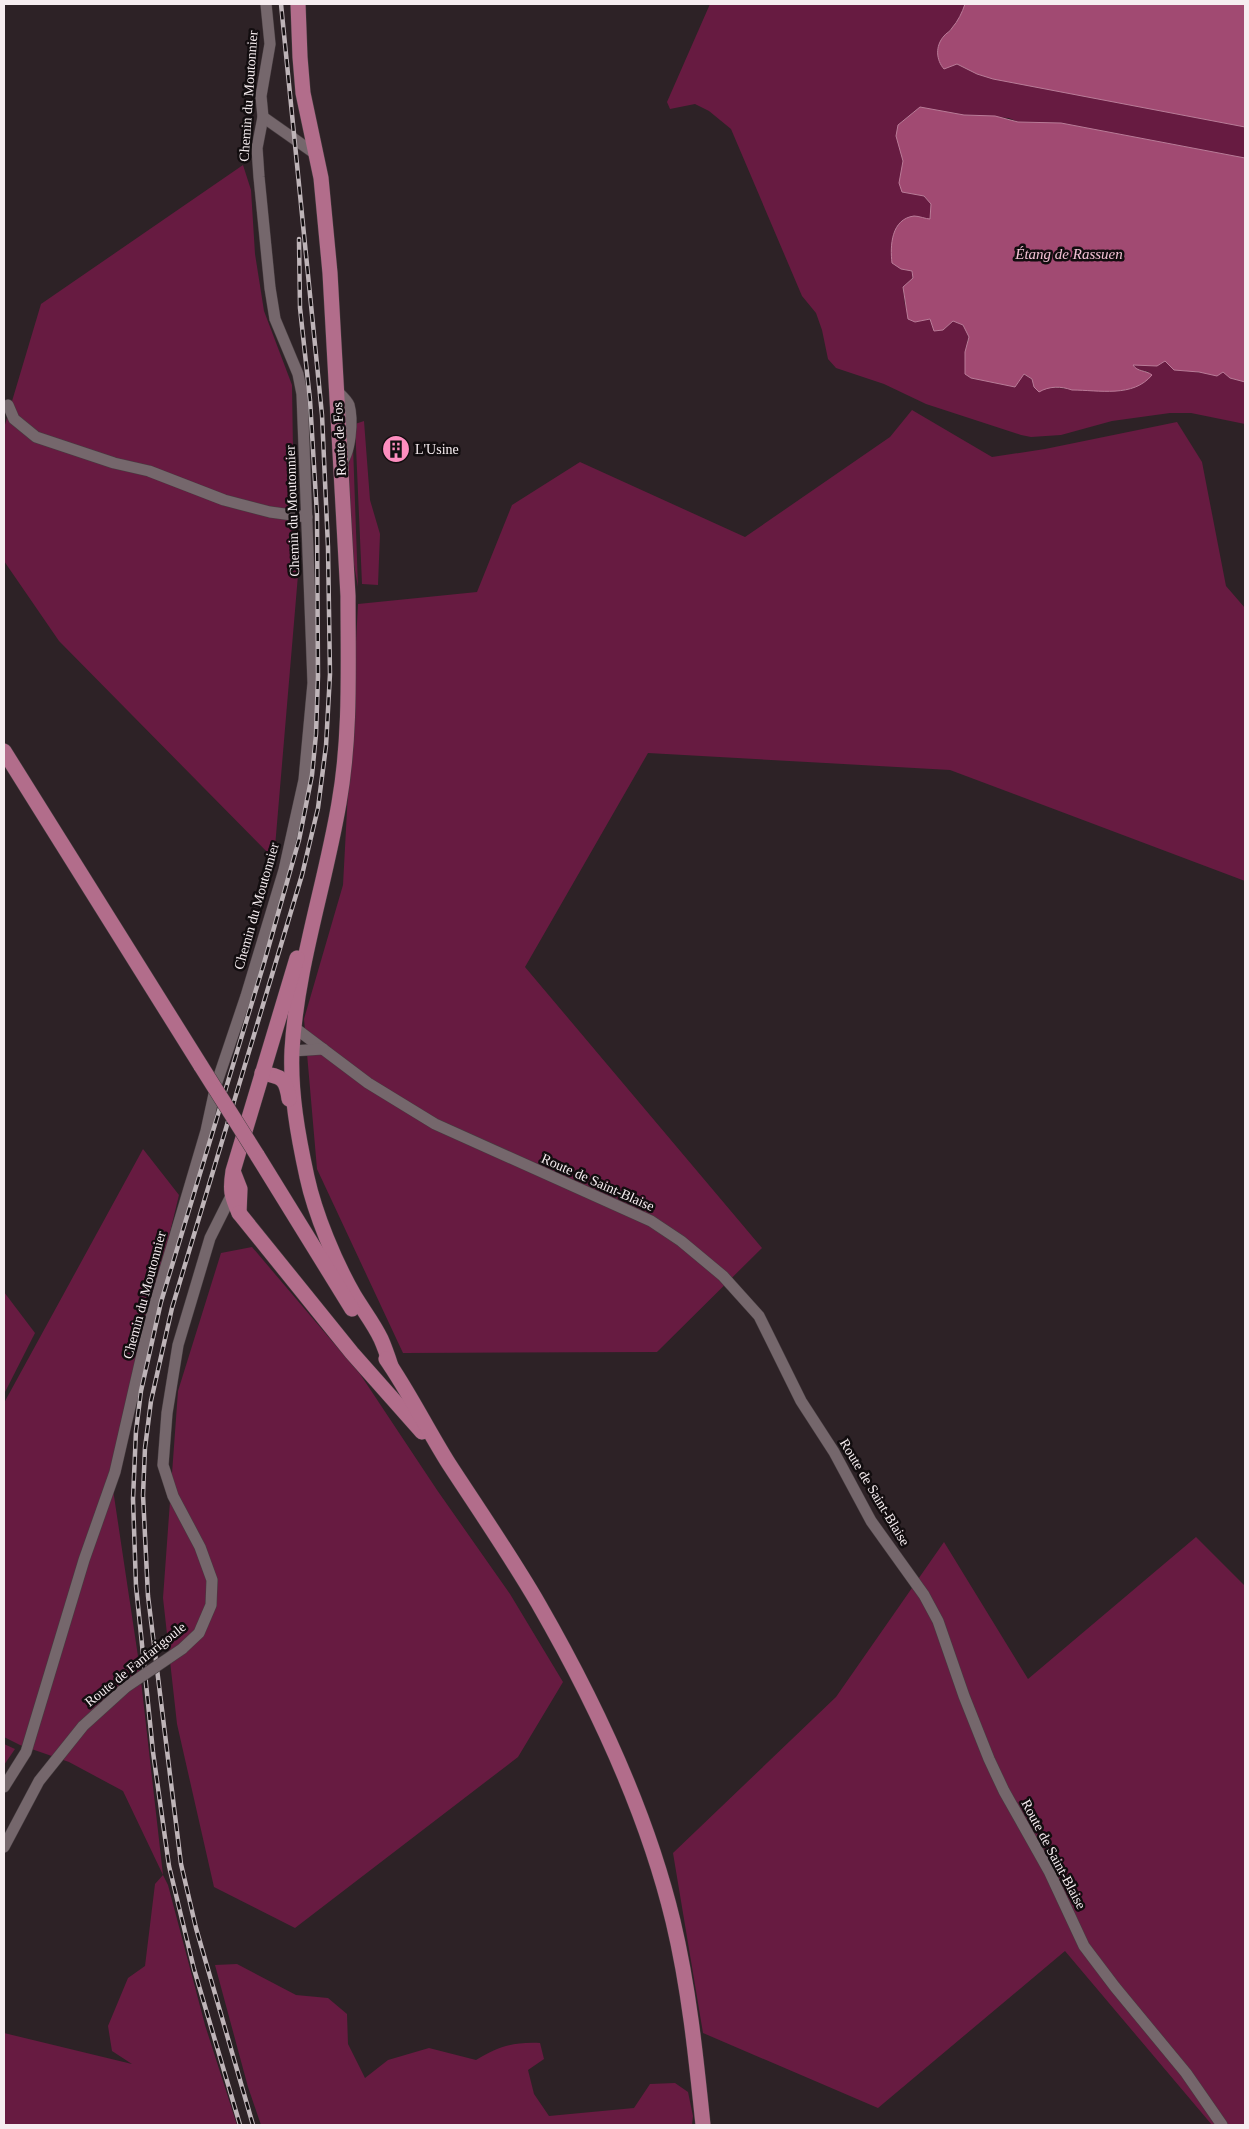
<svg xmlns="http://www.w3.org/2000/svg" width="1249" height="2129" font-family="Georgia,serif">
<rect width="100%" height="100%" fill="#2d2226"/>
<g fill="#671b41">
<path d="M710,4H965C961,17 954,28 943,37L957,64L977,74L993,79L1245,127V158L1061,123L1018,122L1009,118L964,115L920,107L898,125L903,161L902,192L924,196L931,204L930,220L901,269L912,271L913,278L903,287L905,305L915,322L930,319L932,324L943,330L953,321L963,325L969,337L967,342L971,378L1015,387L1023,374L1032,379L1034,387L1123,391L1149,372L1136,369L1132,365L1165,361L1174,370C1192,371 1206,375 1223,371L1230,378L1245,382V424L1191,413H1170L1112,421L1061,435L1031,437L1021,435L926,404L884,384L836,368L828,359L822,330L816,313L802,296L731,129L709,111L695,104L670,109L667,102Z"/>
<polygon points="243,165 251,190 255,254 264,311 292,385 294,518 298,575 274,859 59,641 4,561 4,428 41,304"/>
<polygon points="912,410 992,457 1045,449 1177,422 1202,462 1226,586 1245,608 1245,881 950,770 648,753 525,967 762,1248 657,1352 403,1353 317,1169 304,1019 343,885 358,604 477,592 512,505 580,462 745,537 890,437"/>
<polygon points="364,421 370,500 380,534 378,585 362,584 355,424"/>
<path d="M353,446L358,587C350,542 340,491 353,446Z"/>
<polygon points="143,1149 179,1195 111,1476 139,1663 163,1875 168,1885 205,2025 237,2125 4,2125 4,2033 132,2064 112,2051 108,2026 128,1978 145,1966 155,1884 163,1875 123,1791 69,1762 20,1745 4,1737 4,1403"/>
<polygon points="252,1247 360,1374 437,1490 510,1594 563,1682 518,1757 295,1928 214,1887 177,1724 163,1598 178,1391 221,1253"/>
<polygon points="4,1292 35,1333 4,1394"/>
<polygon points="1196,1537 1245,1586 1245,2125 1212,2125 1065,1951 878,2108 703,2033 673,1853 836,1697 944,1542 1028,1679"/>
<polygon points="4,1744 15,1749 4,1765"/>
<path d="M237,1964L296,1995L328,1998L347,2014L348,2044L365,2078L388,2060L429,2048L476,2060C499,2046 513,2042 540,2043L544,2059L528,2070L534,2094L549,2116L634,2108L650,2084L675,2083L688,2092L693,2116L692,2125H261L248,2087L215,1965Z"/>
</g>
<g fill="#a14a72" stroke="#ba7b98">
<path d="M965,4H1245V127L993,79L977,74L957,64L944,69C936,60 935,46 944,36C946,33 950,32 952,28C958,21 962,13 965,4Z"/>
<path d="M920,107L964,115L995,116L1018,122L1061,123L1245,158V382L1230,378L1223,372L1217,376L1199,372L1174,370L1165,361L1157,366L1133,365C1137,372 1146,370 1152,375C1133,398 1099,390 1072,390C1061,386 1049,386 1039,392L1034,387L1032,379L1024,374L1015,387L971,378L965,374V352L969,337L963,325L953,321L943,330L934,331L930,319L915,322L908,319L903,287L913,278L912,271L901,269L892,263C890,246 891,219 914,216C919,216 926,219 930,219L931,204L924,196L902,192L899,183L903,161L896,136L898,125Z"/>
</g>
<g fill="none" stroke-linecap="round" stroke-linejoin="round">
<g stroke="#463d40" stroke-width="12">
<g id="minor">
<polyline points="263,117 317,155"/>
<path d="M336,390C340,394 347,400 349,405C353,419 351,454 340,464"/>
<polyline points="8,405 14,419 36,437 114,463 149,471 224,500 270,512 307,517"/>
<polyline points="295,1028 368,1083 435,1124 651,1221 681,1241 723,1276 759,1316 801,1401 834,1452 871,1521 924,1595 938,1621 964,1696 989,1759 1004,1791 1049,1871 1084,1946 1115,1987 1186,2073 1222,2125"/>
<polyline points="292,1051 323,1049"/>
<polyline points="182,1649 199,1633 211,1605 212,1580 200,1547 173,1496 163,1465 167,1413 178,1345 193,1295 210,1238 231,1196"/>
<polyline points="4,1787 26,1752 84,1560 115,1472 149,1324 206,1131 216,1085 246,996 284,870 304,780 313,683 302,394 298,374 275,319 270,288 259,177 257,148 263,117 261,96 270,44 266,4"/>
<polyline points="4,1847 39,1781 83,1726 126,1687"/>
</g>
</g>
<g stroke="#463d40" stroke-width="16">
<g id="major">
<path d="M298,4L300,57L303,93L321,178L330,273L348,596C348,665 351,735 339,803C325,886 297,966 292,1050C290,1092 298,1136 307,1177C315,1214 335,1262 354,1295C363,1310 374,1324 381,1339C385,1348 388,1357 391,1366"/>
<polyline points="4,751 201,1066"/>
<path d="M262,1073C282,1077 286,1078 289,1099"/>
<polyline points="257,1155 352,1309"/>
<path d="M233,1171L240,1189L239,1213C231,1195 230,1190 233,1171L297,958"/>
<polyline points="239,1213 352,1353 422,1432"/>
<path d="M386,1359C409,1392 427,1429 449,1464C479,1510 510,1555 538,1603C595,1702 646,1809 673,1921C689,1988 696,2057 703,2125"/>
</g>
</g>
<use href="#minor" stroke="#75676c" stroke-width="11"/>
<use href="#major" stroke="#b26d8b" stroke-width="15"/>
<g stroke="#beb4b8" stroke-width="4.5">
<g id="rail">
<polyline points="240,2125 194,1969 169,1866 153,1752 136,1586 133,1499 136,1431 141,1391 161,1302 264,963 299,840 312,775 316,734 318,676 317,515 310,400 300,308 299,239"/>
<polyline points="253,2125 196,1928 181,1864 148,1596 143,1495 145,1448 151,1401 172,1308 302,875 318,808 326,746 330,674 328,547 322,415 281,4"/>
</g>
</g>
<use href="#rail" stroke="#120d0f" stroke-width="2.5" stroke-dasharray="8" stroke-linecap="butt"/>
<g stroke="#463d40" stroke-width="12" stroke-linecap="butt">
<polyline id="minor-bridge" points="126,1687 182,1649"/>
</g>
<g stroke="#463d40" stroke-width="16" stroke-linecap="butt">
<polyline id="major-bridge" points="201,1066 257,1155"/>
</g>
<use href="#minor-bridge" stroke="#75676c" stroke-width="11"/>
<use href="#major-bridge" stroke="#b26d8b" stroke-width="15"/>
</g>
<defs>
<g id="building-disc" transform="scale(1.4375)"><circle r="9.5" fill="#fd8ebf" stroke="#120d0f"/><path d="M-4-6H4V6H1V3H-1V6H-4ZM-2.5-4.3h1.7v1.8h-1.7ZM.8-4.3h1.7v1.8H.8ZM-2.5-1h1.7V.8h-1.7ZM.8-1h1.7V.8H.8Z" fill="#111"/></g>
</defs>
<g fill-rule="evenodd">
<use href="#building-disc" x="396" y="449"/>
</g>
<g text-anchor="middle" stroke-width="5" stroke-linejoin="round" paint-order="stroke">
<g font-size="14" fill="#f6edf0" stroke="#120d0f">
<text transform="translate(248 96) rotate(-86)" y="5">Chemin du Moutonnier</text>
<text transform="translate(339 439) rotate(-93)" y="5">Route de Fos</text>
<text transform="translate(292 511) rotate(-92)" y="5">Chemin du Moutonnier</text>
<text transform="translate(256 906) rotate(-74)" y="5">Chemin du Moutonnier</text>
<text transform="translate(598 1182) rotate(24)" y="5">Route de Saint-Blaise</text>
<text transform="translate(144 1295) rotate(-75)" y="5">Chemin du Moutonnier</text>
<text transform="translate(875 1492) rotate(59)" y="5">Route de Saint-Blaise</text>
<text transform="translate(135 1664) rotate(-39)" y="5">Route de Fanfarigoule</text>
<text transform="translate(1054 1854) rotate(62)" y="5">Route de Saint-Blaise</text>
</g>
<g font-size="14" fill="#f6edf0" stroke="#120d0f" text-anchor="start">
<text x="415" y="454">L'Usine</text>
</g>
<g font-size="15" font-style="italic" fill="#f2c0d4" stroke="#120d0f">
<text x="1069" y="259">Étang de Rassuen</text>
</g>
</g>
<rect width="1249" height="2129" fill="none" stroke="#f6edf0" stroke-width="10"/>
</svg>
